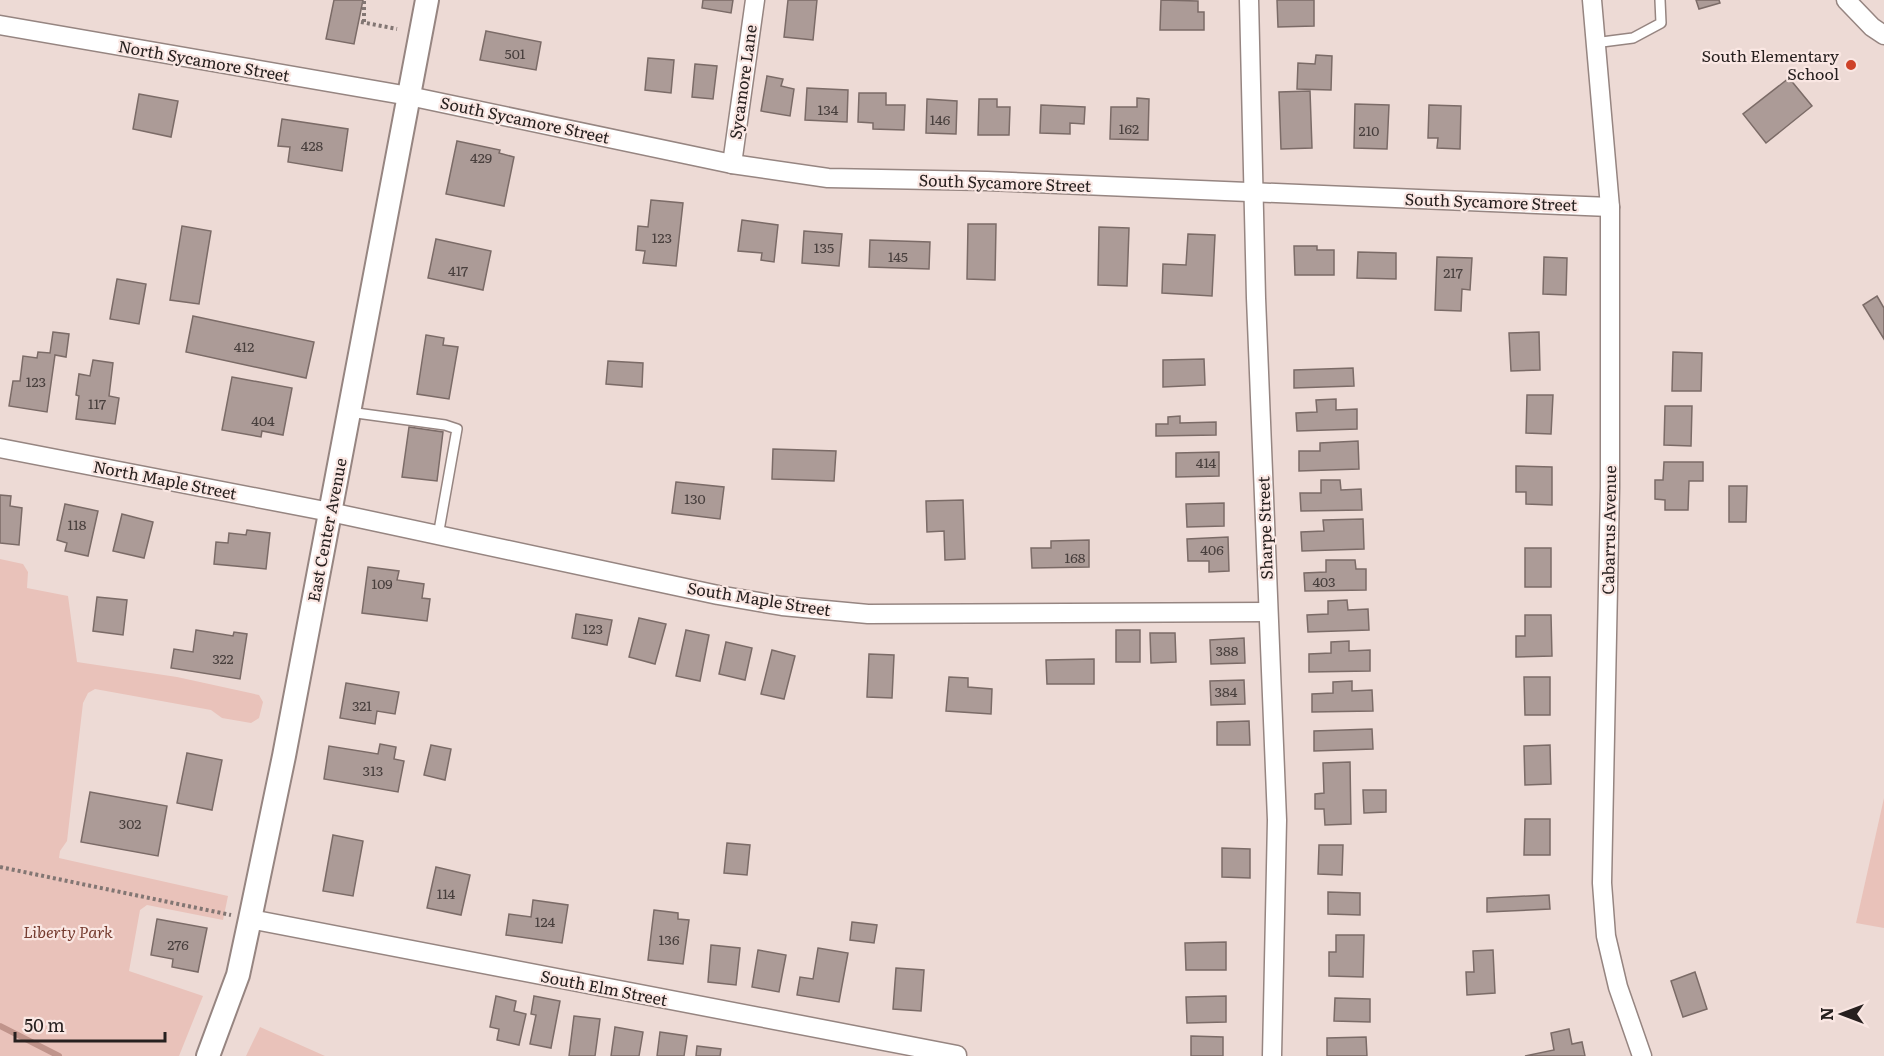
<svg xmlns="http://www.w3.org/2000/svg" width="1884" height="1056" font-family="Literata,serif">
<rect width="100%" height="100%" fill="#eddad5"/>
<g fill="#e9c2ba">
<polygon points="0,559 23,564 28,572 27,588 68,596 77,662 177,677 259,695 263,702 259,718 251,723 222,718 211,710 95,689 88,693 83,703 67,841 60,851 59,858 228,896 223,920 147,905 140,910 129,971 203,996 179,1056 0,1056"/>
<polygon points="1884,798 1884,928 1856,923"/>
<polygon points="260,1027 325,1056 246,1056"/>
</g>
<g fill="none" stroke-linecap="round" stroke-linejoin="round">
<polyline stroke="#c0948b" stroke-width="6" points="0,1026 59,1056"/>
</g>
<g fill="#ac9b97" stroke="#7b6b67" stroke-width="1.5">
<polygon points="334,0 363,0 354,44 326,39"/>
<polygon points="703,0 733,0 731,13 702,8"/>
<polygon points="788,0 817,0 813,40 784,37"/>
<polygon points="1161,0 1198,1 1198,12 1204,12 1204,30 1160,30"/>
<polygon points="1277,0 1314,0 1314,26 1278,27"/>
<polygon points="1696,0 1719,0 1720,3 1699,9"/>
<polygon points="486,31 541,42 536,70 480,60"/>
<polygon points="1316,55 1332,56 1331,90 1297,89 1298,63 1315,64"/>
<polygon points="648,58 674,60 671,93 645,90"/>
<polygon points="695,64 717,66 713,99 692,97"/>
<polygon points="767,76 783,79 781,86 794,89 790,116 761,111"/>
<polygon points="1789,78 1812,106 1766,143 1743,114"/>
<polygon points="807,88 848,90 847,122 805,120"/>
<polygon points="1310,91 1312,148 1281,149 1279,92"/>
<polygon points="859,93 886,93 886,105 905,105 904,130 873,129 873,123 858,122"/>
<polygon points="139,94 178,101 171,137 133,129"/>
<polygon points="1137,98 1149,99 1148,140 1110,139 1111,107 1137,107"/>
<polygon points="927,99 957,101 956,134 926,133"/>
<polygon points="979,99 997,99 997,107 1010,107 1009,135 978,135"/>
<polygon points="1355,104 1389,105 1387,149 1354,148"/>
<polygon points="1041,105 1085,107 1084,124 1070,123 1070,134 1040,133"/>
<polygon points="1429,105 1461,106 1460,149 1437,148 1438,138 1428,138"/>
<polygon points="282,119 348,129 342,171 288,162 290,147 278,146"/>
<polygon points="457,141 500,150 499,153 514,157 504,206 446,194"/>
<polygon points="651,200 683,203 676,266 643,263 645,251 636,250 638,226 648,227"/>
<polygon points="742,220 778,225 774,262 761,260 762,253 738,251"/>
<polygon points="968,224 996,224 995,280 967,279"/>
<polygon points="182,226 211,231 199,304 170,300"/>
<polygon points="1099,227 1129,228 1127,286 1098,285"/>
<polygon points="804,231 842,234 839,266 802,263"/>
<polygon points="1188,234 1215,235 1212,296 1162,293 1163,264 1186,265"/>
<polygon points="436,239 491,251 483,290 428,278"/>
<polygon points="870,240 930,242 929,269 869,267"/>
<polygon points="1294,246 1317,246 1317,250 1334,250 1334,275 1295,275"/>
<polygon points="1358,252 1396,253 1396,279 1357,278"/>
<polygon points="1437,257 1472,258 1470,290 1462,289 1461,311 1435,310"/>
<polygon points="1544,257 1567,258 1566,295 1543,294"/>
<polygon points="117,279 146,284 139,324 110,319"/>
<polygon points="1877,296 1884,308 1884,339 1863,305"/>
<polygon points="193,316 314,342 306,378 186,352"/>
<polygon points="53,332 69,334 66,357 55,355 47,412 9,406 13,381 20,381 23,356 37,358 38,352 50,353"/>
<polygon points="1539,332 1540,370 1511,371 1509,333"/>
<polygon points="426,335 444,338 443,345 458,347 449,399 417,394"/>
<polygon points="1673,352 1702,353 1701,391 1672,391"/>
<polygon points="1204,359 1205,385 1163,387 1163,360"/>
<polygon points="93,360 113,363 109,396 119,398 115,424 76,419 79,396 76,395 79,374 90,376"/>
<polygon points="608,361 643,363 642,387 606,384"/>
<polygon points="1353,368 1354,386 1294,388 1294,370"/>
<polygon points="232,377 292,388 283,435 262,431 261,437 222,430"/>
<polygon points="1527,395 1553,395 1551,434 1526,433"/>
<polygon points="1336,399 1336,410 1357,409 1357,429 1297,431 1296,413 1317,412 1316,400"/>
<polygon points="1665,406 1692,406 1691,446 1664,445"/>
<polygon points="1180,416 1180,423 1216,422 1216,435 1156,436 1156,424 1168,424 1168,417"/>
<polygon points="409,427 443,432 437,481 402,477"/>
<polygon points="1358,441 1359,469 1299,471 1299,451 1320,451 1320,443"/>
<polygon points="773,449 836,451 834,481 772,479"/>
<polygon points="1219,452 1219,476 1176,477 1176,453"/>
<polygon points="1664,462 1703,462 1703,481 1689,481 1688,510 1665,510 1665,500 1655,499 1655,480 1663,480"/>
<polygon points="1516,466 1552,467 1552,505 1526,504 1526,492 1516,492"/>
<polygon points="1321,480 1340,480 1341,490 1361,489 1362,510 1301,511 1300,493 1321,493"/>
<polygon points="676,482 724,487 720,519 672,513"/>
<polygon points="1729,486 1747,486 1746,522 1729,522"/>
<polygon points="0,495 11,496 10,506 22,508 19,545 0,543"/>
<polygon points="963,500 965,559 945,560 944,531 927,532 926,501"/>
<polygon points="1224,503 1224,526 1187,527 1186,504"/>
<polygon points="65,504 98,511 88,556 65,551 67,543 57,540"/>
<polygon points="122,514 153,522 144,558 113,551"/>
<polygon points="1363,519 1364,549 1302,551 1301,532 1324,531 1323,520"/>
<polygon points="247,530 270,533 266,569 214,564 216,542 228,543 229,533 246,535"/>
<polygon points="1228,537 1229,571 1209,572 1209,561 1188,561 1187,539"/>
<polygon points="1089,540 1089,567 1032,568 1031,548 1051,548 1051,541"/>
<rect x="1525" y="548" width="26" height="39"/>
<polygon points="1326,560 1355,560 1356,569 1366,569 1366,590 1305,591 1304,573 1326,572"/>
<polygon points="368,567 399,571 397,580 424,584 422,598 430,599 427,621 362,613"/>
<polygon points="97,597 127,600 123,635 93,631"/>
<polygon points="1347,600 1348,610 1368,609 1369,630 1308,632 1307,615 1328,614 1328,601"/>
<polygon points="576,614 612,620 607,645 572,638"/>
<polygon points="1525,615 1551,615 1552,656 1516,657 1516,636 1525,636"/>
<polygon points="639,618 666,624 655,664 629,657"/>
<polygon points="196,630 233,636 234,632 247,634 240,679 171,668 174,649 193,652"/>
<polygon points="686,630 709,635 700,681 676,676"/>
<rect x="1116" y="630" width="24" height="32"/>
<polygon points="1150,633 1175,633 1176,662 1151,663"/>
<polygon points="1244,638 1245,663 1211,664 1210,640"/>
<polygon points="1349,641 1349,651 1370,650 1370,671 1309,672 1309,654 1331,653 1331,642"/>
<polygon points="726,642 752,648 745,680 719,674"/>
<polygon points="772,650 795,656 784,699 761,694"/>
<polygon points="869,654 894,655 892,698 867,697"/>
<polygon points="1094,659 1094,684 1047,684 1046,660"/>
<polygon points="949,677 968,678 968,687 992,689 991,714 946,711"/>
<polygon points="1524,677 1550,677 1550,715 1525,715"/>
<polygon points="1244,680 1245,704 1211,705 1210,681"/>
<polygon points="1352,681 1352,691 1372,690 1373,711 1312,712 1312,694 1333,693 1333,682"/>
<polygon points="346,683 399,692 395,714 377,711 375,724 340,718"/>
<polygon points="1249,721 1250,745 1217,745 1217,722"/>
<polygon points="1372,729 1373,749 1314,751 1314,731"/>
<polygon points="380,744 396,747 394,759 404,761 398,792 324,779 329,746 378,754"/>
<polygon points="431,745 451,749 445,780 424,775"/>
<polygon points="1550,745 1551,784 1525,785 1524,746"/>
<polygon points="187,753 222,760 212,810 177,803"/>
<polygon points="1350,762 1351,824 1325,825 1324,809 1315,809 1315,794 1324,793 1323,763"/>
<polygon points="1363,790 1386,790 1386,812 1364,813"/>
<polygon points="90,792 167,806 158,856 81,842"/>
<polygon points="1525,819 1550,819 1550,855 1524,855"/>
<polygon points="333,835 363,841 353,896 323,891"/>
<polygon points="727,843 750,845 747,875 724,873"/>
<polygon points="1319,845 1343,845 1342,875 1318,874"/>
<polygon points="1222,848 1250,849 1250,878 1222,877"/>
<polygon points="436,867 470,875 461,915 427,908"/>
<polygon points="1328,892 1360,893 1360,915 1328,914"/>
<polygon points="1549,895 1550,909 1487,912 1487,898"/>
<polygon points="533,900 568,905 562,943 506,935 509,914 531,917"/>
<polygon points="654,910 678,913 678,919 689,920 683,964 648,960"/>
<polygon points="157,919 207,928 198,972 172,967 173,959 151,955"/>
<polygon points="852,922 877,925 874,943 850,940"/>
<polygon points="1336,935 1364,935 1363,977 1329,976 1329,952 1336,952"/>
<polygon points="1226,942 1226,970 1186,970 1185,943"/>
<polygon points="711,945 740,948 736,985 708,982"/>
<polygon points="818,948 848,953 839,1002 797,995 800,977 813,979"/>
<polygon points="758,950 786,955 779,992 752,987"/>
<polygon points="1493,950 1495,993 1467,995 1466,972 1474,972 1473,951"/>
<polygon points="896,968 924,970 921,1011 893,1009"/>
<polygon points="1695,972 1707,1009 1683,1017 1671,981"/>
<polygon points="496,996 516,1001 514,1011 526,1014 519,1045 497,1040 499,1029 490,1027"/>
<polygon points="534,996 560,1001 551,1048 530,1044 536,1015 531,1014"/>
<polygon points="1226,996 1226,1022 1187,1023 1186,997"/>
<polygon points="1335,998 1370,999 1370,1022 1334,1021"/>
<polygon points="574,1016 600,1019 595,1056 569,1056"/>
<polygon points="615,1027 643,1032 639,1056 611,1056"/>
<polygon points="1569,1029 1572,1044 1582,1042 1585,1056 1525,1056 1554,1050 1551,1033"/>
<polygon points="660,1032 687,1036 684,1056 657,1056"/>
<polygon points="1191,1036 1223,1037 1223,1056 1191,1056"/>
<polygon points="1366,1037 1367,1056 1327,1056 1327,1038"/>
<polygon points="697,1046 721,1049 720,1056 696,1056"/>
</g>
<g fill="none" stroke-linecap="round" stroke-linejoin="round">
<g stroke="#968581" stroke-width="12">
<g id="service">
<polyline points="1594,43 1633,38 1661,23 1660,0"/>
<polyline points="349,412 445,425 457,429 438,536"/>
</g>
</g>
<g stroke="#968581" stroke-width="21">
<g id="minor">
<polyline points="1249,0 1256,298 1277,820 1272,1056"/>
<polyline points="1592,0 1610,207 1610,487 1602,883 1606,936 1618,987 1642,1056"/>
<polyline points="1846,0 1872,27 1884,35"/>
<polyline points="0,25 409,96 732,164 828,178 987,181 1610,207"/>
<polyline points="732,164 755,0"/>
<polyline points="0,448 330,512 718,595 782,606 868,614 1268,612"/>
<polyline points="250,919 957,1055"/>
</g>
</g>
<g stroke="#968581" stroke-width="26">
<polyline id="tertiary" points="208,1056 238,975 250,919 284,756 427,0"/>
</g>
<g stroke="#827673" stroke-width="4" stroke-dasharray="3 3" stroke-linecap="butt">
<polyline points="361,22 397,29"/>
<polyline points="364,22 364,0"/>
<polyline points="0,867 231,915"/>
</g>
<use href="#service" stroke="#fff" stroke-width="9"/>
<use href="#minor" stroke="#fff" stroke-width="18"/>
<use href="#tertiary" stroke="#fff" stroke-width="22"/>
</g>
<circle fill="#ce4228" stroke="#fae7e3" stroke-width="2" cx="1851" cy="65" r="6"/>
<g text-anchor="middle" stroke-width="4.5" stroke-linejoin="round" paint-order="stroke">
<g font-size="14" fill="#483f3d">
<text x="515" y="59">501</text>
<text x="828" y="115">134</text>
<text x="940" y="125">146</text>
<text x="1129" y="134">162</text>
<text x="1369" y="136">210</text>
<text x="312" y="151">428</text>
<text x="481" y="163">429</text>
<text x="662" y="243">123</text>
<text x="824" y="253">135</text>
<text x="898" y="262">145</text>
<text x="458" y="276">417</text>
<text x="1453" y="278">217</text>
<text x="244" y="352">412</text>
<text x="36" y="387">123</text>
<text x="97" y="409">117</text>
<text x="263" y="426">404</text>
<text x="1206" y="468">414</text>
<text x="695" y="504">130</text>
<text x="77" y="530">118</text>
<text x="1212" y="555">406</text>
<text x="1075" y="563">168</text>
<text x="1324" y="587">403</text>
<text x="382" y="589">109</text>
<text x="593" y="634">123</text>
<text x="1227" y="656">388</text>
<text x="223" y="664">322</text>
<text x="1226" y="697">384</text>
<text x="362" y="711">321</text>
<text x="373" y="776">313</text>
<text x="130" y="829">302</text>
<text x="446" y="899">114</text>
<text x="545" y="927">124</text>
<text x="669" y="945">136</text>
<text x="178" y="950">276</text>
</g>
<g font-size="16" fill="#27201f" stroke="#fae7e3" text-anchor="end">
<text x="1839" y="62">South Elementary<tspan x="1839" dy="18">School</tspan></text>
</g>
<g font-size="16" fill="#27201f" stroke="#fae7e3">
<text transform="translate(204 61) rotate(10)" y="6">North Sycamore Street</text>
<text transform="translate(743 82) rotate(-82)" y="6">Sycamore Lane</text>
<text transform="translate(525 120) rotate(12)" y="6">South Sycamore Street</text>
<text transform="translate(1005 183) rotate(2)" y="6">South Sycamore Street</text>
<text transform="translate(1491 202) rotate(2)" y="6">South Sycamore Street</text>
<text transform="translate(165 480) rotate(11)" y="6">North Maple Street</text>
<text transform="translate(1265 528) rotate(-92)" y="6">Sharpe Street</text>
<text transform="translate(327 530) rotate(-79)" y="6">East Center Avenue</text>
<text transform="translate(1609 530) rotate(-89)" y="6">Cabarrus Avenue</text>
<text transform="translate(759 599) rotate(9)" y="6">South Maple Street</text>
<text transform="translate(604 988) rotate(11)" y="6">South Elm Street</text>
</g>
<g font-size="16" font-style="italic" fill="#753b2f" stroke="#fae7e3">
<text x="68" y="938">Liberty Park</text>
</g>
</g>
<g transform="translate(1842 1014) rotate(270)" stroke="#fae7e3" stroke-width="4.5" paint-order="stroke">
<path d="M0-4.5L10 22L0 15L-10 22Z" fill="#27201f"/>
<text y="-9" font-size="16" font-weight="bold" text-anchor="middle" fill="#27201f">N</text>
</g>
<path d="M15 1032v9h150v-9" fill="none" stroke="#27201f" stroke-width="3"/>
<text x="24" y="1032" font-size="18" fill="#27201f" stroke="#fae7e3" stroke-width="4.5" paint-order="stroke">50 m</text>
</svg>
